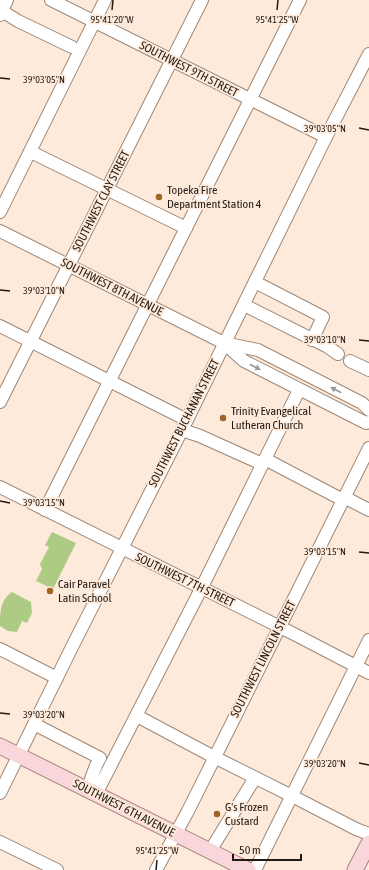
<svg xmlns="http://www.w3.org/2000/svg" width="369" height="870" font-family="'Asap Condensed',sans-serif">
<rect width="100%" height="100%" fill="#feeadb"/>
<g fill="#aecb83">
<polygon points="52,532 76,543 53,589 36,581 42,569 40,564 49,547 45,545"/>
<path d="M12,592L31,602L32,613L27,623L22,621L17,632L8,631L0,626C0,613 0,600 12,592Z"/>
</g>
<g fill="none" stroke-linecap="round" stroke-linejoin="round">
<g stroke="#9d8776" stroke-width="14">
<g id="minor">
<polyline points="51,0 326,137"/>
<polyline points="2,11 18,21 72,47"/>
<polyline points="0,15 7,0"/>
<polyline points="31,152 186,228"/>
<polyline points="0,212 105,0"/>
<polyline points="0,231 224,343 258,350 362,403 369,410"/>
<polyline points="255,282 323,317 312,340"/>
<polyline points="244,305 328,347 338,354"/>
<polyline points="0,326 187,420"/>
<polyline points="225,344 244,361 366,423 369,422"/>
<polyline points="350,361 369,370"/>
<polyline points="0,402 202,0"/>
<polyline points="182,430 200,436 262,464"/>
<polyline points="265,459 343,500"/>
<polyline points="0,487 296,635 369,673"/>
<polyline points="344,497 369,510"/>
<polyline points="45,510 300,0"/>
<polyline points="0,649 57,678"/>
<polyline points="137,716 214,757 292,796 356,829 369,834"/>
<path d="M34,724L100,758C94,767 92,779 87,789"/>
<polyline points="0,793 73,645 182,430 326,137 369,54"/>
<polyline points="96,794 201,589 299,390"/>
<polyline points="0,842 57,870"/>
<polyline points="210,851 255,778"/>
<polyline points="156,870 188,811 369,448"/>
<polyline points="255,870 369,640"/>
</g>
</g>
<g stroke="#aa8284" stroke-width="17">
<g id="major">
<polyline points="0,746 248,870"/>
<polyline points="355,870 369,843"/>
</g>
</g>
<use href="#minor" stroke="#fff" stroke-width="12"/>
<use href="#major" stroke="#f8d6da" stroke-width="15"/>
</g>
<defs><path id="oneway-solid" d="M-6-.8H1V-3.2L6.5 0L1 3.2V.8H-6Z"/></defs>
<g fill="#9c9895">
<use href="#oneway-solid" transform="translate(255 367) rotate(27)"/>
<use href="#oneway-solid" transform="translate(336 390) rotate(-153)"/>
</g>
<path fill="none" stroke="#221913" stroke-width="1.5" d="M112,10L113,0M277,10L278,0M0,78L10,79M359,128L369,130M0,290L10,291M359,340L369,341M0,501L10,503M359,552L369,553M0,713L10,714M359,763L369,765M156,870L157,860"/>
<g fill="#a06427" stroke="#feeadb" stroke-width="1.5">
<circle cx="159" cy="197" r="4"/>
<circle cx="223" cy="418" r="4"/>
<circle cx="50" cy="591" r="4"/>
<circle cx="217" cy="814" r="4"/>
</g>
<g text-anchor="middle" stroke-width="3.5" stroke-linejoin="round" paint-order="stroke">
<g font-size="12" fill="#221913" stroke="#feeadb">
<text transform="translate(189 69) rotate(27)" y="4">SOUTHWEST 9TH STREET</text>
<text transform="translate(101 201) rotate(-63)" y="4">SOUTHWEST CLAY STREET</text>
<text transform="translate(112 287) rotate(27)" y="4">SOUTHWEST 8TH AVENUE</text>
<text transform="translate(184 423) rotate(-63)" y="4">SOUTHWEST BUCHANAN STREET</text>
<text transform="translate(185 580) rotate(26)" y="4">SOUTHWEST 7TH STREET</text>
<text transform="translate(263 659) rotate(-63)" y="4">SOUTHWEST LINCOLN STREET</text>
<text transform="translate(124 808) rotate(27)" y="4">SOUTHWEST 6TH AVENUE</text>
</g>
<g font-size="12" fill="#221913" stroke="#feeadb" text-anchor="start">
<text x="167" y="194">Topeka Fire<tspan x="167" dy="14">Department Station 4</tspan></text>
<text x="231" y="415">Trinity Evangelical<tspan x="231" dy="14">Lutheran Church</tspan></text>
<text x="58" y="588">Cair Paravel<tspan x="58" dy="14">Latin School</tspan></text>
<text x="225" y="811">G's Frozen<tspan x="225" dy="14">Custard</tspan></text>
</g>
</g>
<g font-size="10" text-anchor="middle" fill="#221913" stroke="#feeadb" stroke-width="3.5" stroke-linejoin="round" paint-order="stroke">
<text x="112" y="23">95°41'20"W</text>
<text x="277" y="23">95°41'25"W</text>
<text x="44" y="83">39°03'05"N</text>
<text x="325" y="132">39°03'05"N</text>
<text x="44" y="294">39°03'10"N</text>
<text x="325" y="343">39°03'10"N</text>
<text x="44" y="506">39°03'15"N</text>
<text x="325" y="555">39°03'15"N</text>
<text x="44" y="718">39°03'20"N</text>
<text x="325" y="767">39°03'20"N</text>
<text x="157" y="854">95°41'25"W</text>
</g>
<path d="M233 854v6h68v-6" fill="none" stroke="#221913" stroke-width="2"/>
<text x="239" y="854" font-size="12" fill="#221913" stroke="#feeadb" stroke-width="3" paint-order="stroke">50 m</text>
</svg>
